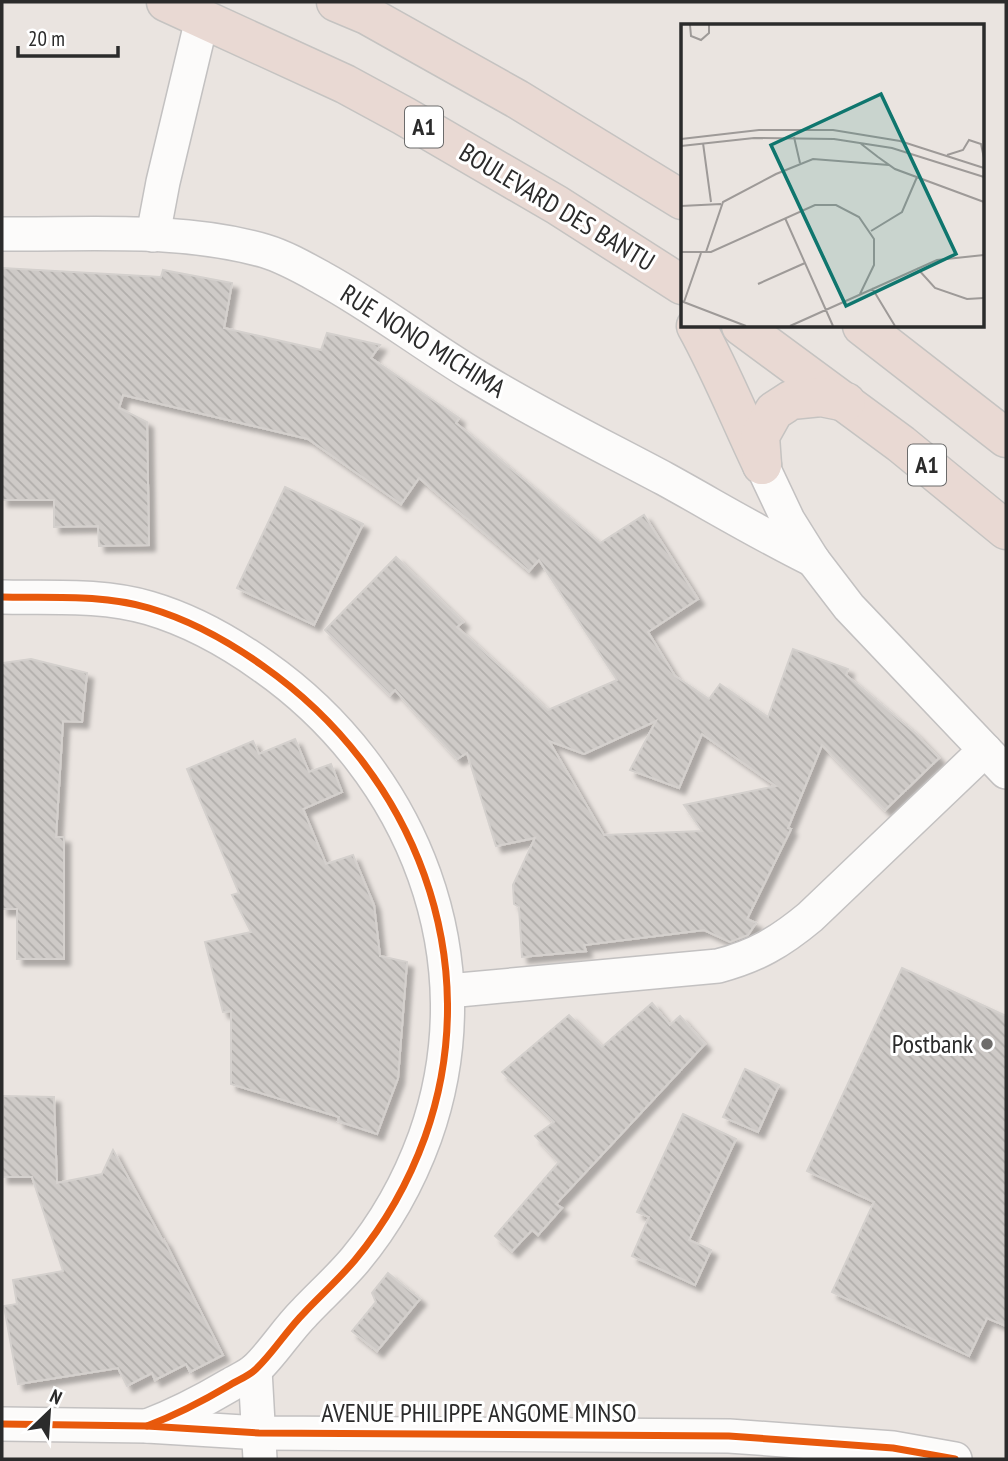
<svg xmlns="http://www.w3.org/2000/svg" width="1008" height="1461" font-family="'PT Sans Narrow',sans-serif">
<defs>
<pattern id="building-back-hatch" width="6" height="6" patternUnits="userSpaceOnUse" patternTransform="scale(1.75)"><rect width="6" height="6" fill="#cecac7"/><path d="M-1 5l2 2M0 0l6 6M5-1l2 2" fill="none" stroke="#b1aeab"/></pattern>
<filter id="shadow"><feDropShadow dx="6" dy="6" stdDeviation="2" flood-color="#0004"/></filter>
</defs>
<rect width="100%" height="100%" fill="#eae4e0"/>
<g fill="url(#building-back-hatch)" stroke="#d4d0cd" stroke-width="2" fill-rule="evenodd" filter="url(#shadow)">
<path d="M2,268L161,277L163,270L232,283L224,328L321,350L327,333L380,345L371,358L459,418L456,423L600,543L644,515L698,599L648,632L675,676L709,699L720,684L768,717L793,649L848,669L846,675L915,733L939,758L885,810L822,745L788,828L791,829L747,919L756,923L748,935L730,942L704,930L584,945L586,951L522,957L519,907L514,904L513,885L535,838L496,846L467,753L457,759L395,690L390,695L325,630L396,557L463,622L457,627L548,710L617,680L539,560L529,571L419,478L401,504L308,439L123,395L119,408L147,422L149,545L99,546L98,526L54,527V500H2ZM656,721L630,770L679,788L702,734L776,786L684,805L702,831L604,835L549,741L584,754Z"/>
<polygon points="285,487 363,524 314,625 237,588"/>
<polygon points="31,659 87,673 82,722 63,721 56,837 64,837 64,959 17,959 17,909 2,909 2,663"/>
<polygon points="295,739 309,772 331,764 342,792 303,809 326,864 353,855 374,905 380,956 407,962 398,1078 377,1134 338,1121 339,1117 231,1084 231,1011 223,1012 205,942 251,932 232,895 239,893 187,769 253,741 259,754"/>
<polygon points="902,968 1006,1016 1006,1326 987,1318 969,1356 832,1292 874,1202 807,1171"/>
<polygon points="652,1003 670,1025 680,1016 705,1044 556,1204 562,1208 538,1235 532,1230 512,1251 495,1236 559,1162 535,1136 554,1122 502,1072 569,1015 602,1047"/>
<polygon points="745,1069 779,1085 758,1132 723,1117"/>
<polygon points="3,1096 54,1097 57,1183 102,1174 113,1150 163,1241 164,1240 223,1355 190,1372 186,1364 155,1380 152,1373 127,1386 118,1368 18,1384 4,1306 17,1304 13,1280 63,1271 32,1177 2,1177"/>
<polygon points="683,1114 736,1139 689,1240 711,1250 695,1285 632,1256 649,1217 637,1212"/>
<polygon points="388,1273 420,1299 377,1351 352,1331 376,1302 372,1293"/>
</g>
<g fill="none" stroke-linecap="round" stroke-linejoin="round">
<g stroke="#c3c1c1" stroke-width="36">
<g id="minor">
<path d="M2,234C89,235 181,227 265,251C285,257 304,268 322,278C375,307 423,344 474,375C536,413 601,445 665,479C714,506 762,535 813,560"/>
<polyline points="153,235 163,182 202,19"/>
<polyline points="762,465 788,520 813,560 849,607 1006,772"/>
<path d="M2,597C50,598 102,594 149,608C190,620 228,641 263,666C414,772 488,960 425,1137C409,1181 385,1224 355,1260C339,1279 321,1295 304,1313C287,1330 273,1353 256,1369C249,1376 238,1380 230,1385C203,1401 176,1415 147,1426"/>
<path d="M448,991L718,966C756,956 780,942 810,917L985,750"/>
<polyline points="255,1370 260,1459"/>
<polyline points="2,1424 147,1426 259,1433 729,1436 893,1448 955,1459"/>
</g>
</g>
<g stroke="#c5c3c1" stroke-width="41">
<g id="highway">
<polyline points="166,2 345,84 404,116 557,205 682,285"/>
<polyline points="336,2 367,15 517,99 682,200"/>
<path d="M696,326C721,371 740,419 762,465"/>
<polyline points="741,326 901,444 1006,530"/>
<polyline points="862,326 1006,438"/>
<polyline points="762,465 760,436 774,411 791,400 821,397 846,402"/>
</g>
</g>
<use href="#minor" stroke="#fcfbfa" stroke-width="33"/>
<use href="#highway" stroke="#e9d9d3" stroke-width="38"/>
<g stroke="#fff" stroke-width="11">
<g id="cycleway">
<path d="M2,597C50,598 102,594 149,608C190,620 228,641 263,666C414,772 488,960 425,1137C409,1181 385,1224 355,1260C339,1279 321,1295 304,1313C287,1330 273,1353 256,1369C249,1376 238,1380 230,1385C203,1401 176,1415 147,1426"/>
<polyline points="2,1424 147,1426 259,1433 729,1436 893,1448 955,1459"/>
</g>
</g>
<use href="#cycleway" stroke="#e8590c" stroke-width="7"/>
</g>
<circle fill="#6e6c6a" stroke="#fff" stroke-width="2.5" cx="987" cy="1044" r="7"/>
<g text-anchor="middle" stroke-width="6" stroke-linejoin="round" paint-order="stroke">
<g fill="#fff" stroke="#6b6b6b" stroke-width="2">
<rect x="405" y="106.5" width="38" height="41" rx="5"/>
<rect x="908" y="444.5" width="38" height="41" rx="5"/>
</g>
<g font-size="24" font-weight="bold" fill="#2b2b2b">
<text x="424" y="135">A1</text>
<text x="927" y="473">A1</text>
</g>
<g font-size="26" fill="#2b2b2b" stroke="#fff">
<text transform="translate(557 207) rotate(31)" y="9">BOULEVARD DES BANTU</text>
<text transform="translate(423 341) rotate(32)" y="9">RUE NONO MICHIMA</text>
<text x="479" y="1422">AVENUE PHILIPPE ANGOME MINSO</text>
</g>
<g font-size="26" fill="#2b2b2b" stroke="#fff" text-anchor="end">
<text x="973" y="1053">Postbank</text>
</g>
</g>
<g transform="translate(681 24)">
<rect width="303" height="303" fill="#eae4e0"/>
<path fill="none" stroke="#9e9a98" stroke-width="2" d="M9,1L10,12L20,16L28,9V1M113,113L119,139M0,115L78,106H152L219,117L303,144M22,119L30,178M179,119L197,133M0,122L73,114L153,115L211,124L303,153M266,131L282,126L288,116L300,120L303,134M197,133L214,145L303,178M0,182L40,180M104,194L152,302M190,207L221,188L236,153M0,228H30L134,181H155L178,193L193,215V241L179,270M25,228L42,178L95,150L132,135L208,141M236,244L254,264L286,275L303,274M77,260L124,239M191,264L214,302M0,277L65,302M3,278L20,229M109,302L256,236L303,231"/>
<path fill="#0f766e" fill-opacity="0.15" stroke="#0f766e" stroke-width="3.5" d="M200,70L275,230L165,282L90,121Z"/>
<rect width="303" height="303" fill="none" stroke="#2b2b2b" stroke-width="3.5"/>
</g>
<rect width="1008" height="1461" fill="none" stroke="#2b2b2b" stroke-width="7"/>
<g transform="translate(49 1412) rotate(25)" stroke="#ffffff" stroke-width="5" paint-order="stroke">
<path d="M0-5L12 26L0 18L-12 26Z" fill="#2b2b2b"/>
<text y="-10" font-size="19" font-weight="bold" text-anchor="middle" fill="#2b2b2b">N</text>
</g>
<path d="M18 46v10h100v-10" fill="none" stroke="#2b2b2b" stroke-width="3.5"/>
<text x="28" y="46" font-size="21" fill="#2b2b2b" stroke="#ffffff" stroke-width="5" paint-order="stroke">20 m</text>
</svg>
